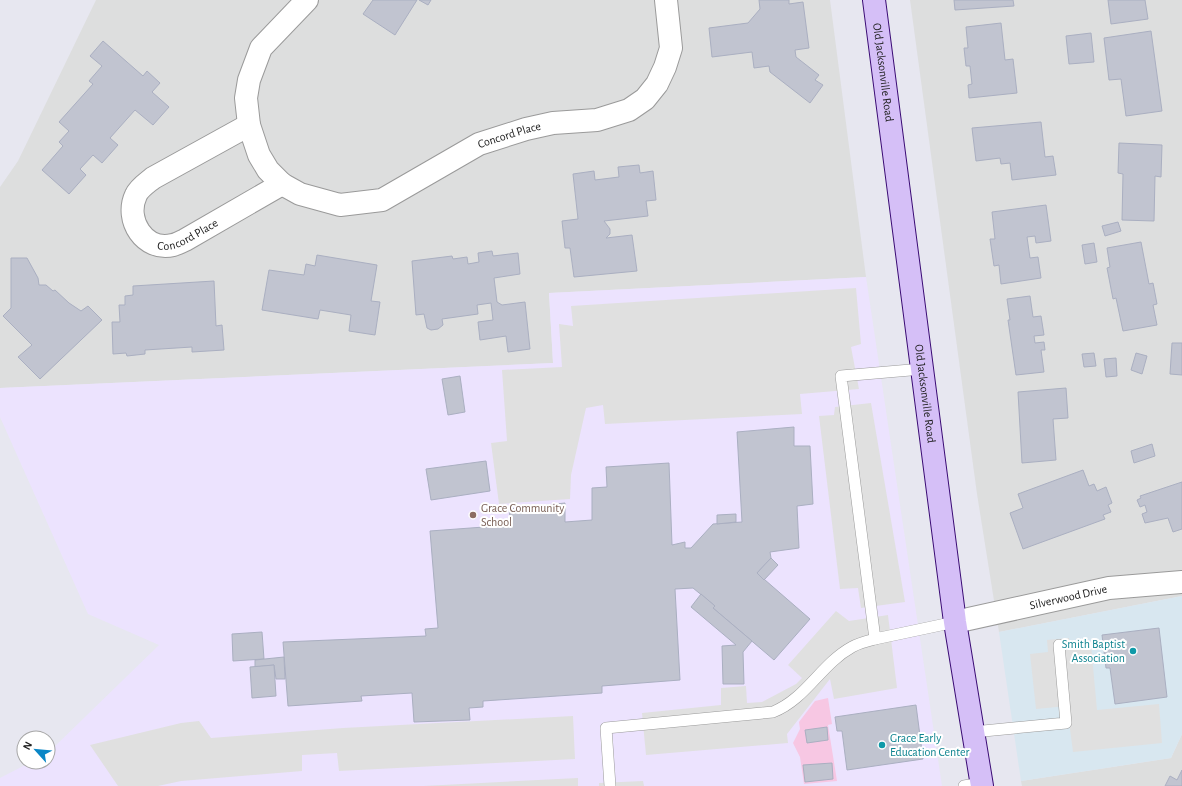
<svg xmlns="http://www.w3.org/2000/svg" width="1182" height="786" font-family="'Alegreya Sans',sans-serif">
<rect width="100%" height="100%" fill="#e7e7f0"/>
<g fill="#dddede">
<polygon points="96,0 830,0 866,277 549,293 553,363 0,388 0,187 18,161"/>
<polygon points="910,0 1182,0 1182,596 999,632 977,494"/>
<polygon points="1182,734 1182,786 1022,786 1021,781 1171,758"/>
</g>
<polygon fill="#d8e7f0" points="1182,596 1182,734 1171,758 1021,781 999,632"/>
<polygon fill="#ece3fe" points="866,277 942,786 0,786 0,778 31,762 48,762 48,753 159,645 88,614 0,417 0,388 553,363 549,293"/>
<polygon fill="#f7c7e3" points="828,698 832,724 828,725 837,781 804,784 800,757 793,743 800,729 799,722 815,701"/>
<g fill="#e0e0e0">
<polygon points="856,288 861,344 851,347 859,389 800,394 802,414 605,424 603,405 586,408 571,475 570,499 499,504 491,443 507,441 502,370 562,367 559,324 573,326 571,306"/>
<polygon points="871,403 905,602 861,608 858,588 840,589 819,416 834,415 835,407"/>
<polygon points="836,611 849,621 888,615 897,688 834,699 830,679 787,734 788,743 646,755 642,713 721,705 721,688 746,686 747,703 762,702 796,684 802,678 788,665"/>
<polygon points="1069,638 1070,648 1091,645 1097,710 1159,704 1162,743 1073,752 1067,706 1036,709 1030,654 1048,652 1047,640"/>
<polygon points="573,716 575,759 339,771 337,753 302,755 302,771 181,781 158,786 118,786 90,745 181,723 199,721 211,738 343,728"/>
<polygon points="578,778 578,786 423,786"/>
<polygon points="643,781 644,786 599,786 599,783"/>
</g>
<g fill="#c1c4d0" stroke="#aaafc1">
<polygon points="373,0 417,0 395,35 363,14"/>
<polygon points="419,0 431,0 428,5"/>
<polygon points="759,0 789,0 789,4 803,2 809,48 795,50 796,57 819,75 815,80 823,85 810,103 770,72 769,66 754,68 752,52 712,57 709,28 748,23 760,9"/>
<polygon points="954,0 1013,0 1014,6 955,10"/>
<polygon points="1108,0 1145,0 1148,19 1111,24"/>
<polygon points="1001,23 1005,60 1013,59 1017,93 969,98 968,85 972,84 970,66 966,66 964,48 968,48 966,27"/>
<polygon points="1151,31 1162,111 1126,116 1121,79 1109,80 1104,38"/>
<polygon points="1091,33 1094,62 1069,64 1066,36"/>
<polygon points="103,41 143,76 147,71 160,83 152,92 169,107 153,125 135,110 110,138 118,145 102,163 93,155 80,169 86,175 69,194 42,170 63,146 59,142 69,131 59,122 93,84 89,81 102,66 90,56"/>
<polygon points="1041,122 1045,157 1053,156 1056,175 1012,180 1010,163 1001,164 1000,158 976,161 972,128"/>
<polygon points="1119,143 1162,145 1161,177 1155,176 1154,221 1122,220 1123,174 1118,173"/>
<polygon points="639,165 640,173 653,171 656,200 646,201 648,216 604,221 610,229 610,234 606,238 632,235 637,271 574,277 570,248 565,248 562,221 578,219 573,174 594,171 595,180 619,177 618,167"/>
<polygon points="1046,205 1051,241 1036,243 1035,236 1027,237 1030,258 1038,257 1041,278 1001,284 999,265 994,266 990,239 995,239 992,212"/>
<polygon points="1118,222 1121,231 1105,236 1102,226"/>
<polygon points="1141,242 1149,284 1153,283 1157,304 1153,305 1157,325 1123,331 1116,298 1113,299 1107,268 1110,267 1107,248"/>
<polygon points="1094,243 1097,262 1085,264 1082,245"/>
<polygon points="492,251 493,256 518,253 520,274 494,278 497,302 502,305 525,302 530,349 508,352 506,336 480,340 478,322 493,320 491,303 477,305 478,314 442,319 443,325 438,329 431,330 427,328 424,314 416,315 412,261 452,256 453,259 467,257 468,264 479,262 478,253"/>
<polygon points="317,255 377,265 371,301 380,302 375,335 349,331 351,315 320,310 318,319 262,310 269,270 304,275 306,264 315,266"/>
<polygon points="11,258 27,258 38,278 39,285 46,285 53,291 55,290 69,303 81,311 88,306 102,320 40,379 18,357 32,345 3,316 11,308"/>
<polygon points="214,281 216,326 222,325 224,350 192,352 192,347 145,350 145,354 127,356 126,353 113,354 112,322 120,322 119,305 125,305 125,296 133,295 133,286"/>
<polygon points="1030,296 1033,317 1041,316 1044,335 1034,336 1035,343 1044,342 1045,350 1041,350 1044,372 1016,375 1008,320 1010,320 1007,299"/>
<polygon points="1172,343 1182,343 1182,375 1170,374"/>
<polygon points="1094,353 1096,366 1084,367 1082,354"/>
<polygon points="1136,353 1147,356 1142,374 1131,370"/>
<polygon points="1116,358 1117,376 1106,377 1104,359"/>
<polygon points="460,376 465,412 448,415 442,379"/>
<polygon points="1066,388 1068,418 1053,419 1056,460 1022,463 1018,392"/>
<polygon points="794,427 794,446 810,446 813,504 797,506 799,548 770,552 771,558 757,573 810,619 774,660 713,608 715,606 693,588 675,589 680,680 602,686 602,693 483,701 483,707 469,708 470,720 414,722 412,693 361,696 362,701 288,706 283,642 426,636 425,629 438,628 430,531 511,525 509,509 565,503 565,522 592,520 592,488 607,487 606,467 669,463 672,545 685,542 685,548 691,548 713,524 742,522 737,432"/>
<polygon points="1152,444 1155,456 1134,463 1131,451"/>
<polygon points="486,461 490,491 431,500 426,469"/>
<polygon points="1083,470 1089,486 1094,484 1097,491 1106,487 1112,503 1108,505 1111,512 1103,515 1105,519 1023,549 1010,513 1023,508 1018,494"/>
<polygon points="1182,482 1182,529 1173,532 1168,518 1145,523 1142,514 1147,512 1145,505 1140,507 1137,500 1141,498 1140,496"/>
<polygon points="736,514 736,522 717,524 717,515"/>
<polygon points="771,558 778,565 764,580 757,573"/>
<polygon points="701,594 715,606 713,608 752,641 743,652 744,684 723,684 722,646 736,645 691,607"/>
<polygon points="1159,628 1167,697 1115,704 1110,668 1106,668 1102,635"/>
<polygon points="262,632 264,659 233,661 232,634"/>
<polygon points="284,657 285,679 276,679 274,665 255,667 255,660"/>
<polygon points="274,665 276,696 252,698 250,667"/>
<polygon points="916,705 923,759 847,770 842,731 837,731 835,717"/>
<polygon points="827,727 828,740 807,743 805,730"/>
<polygon points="832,763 833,779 805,782 803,765"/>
<polygon points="1182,770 1182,786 1165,786 1170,776 1177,780"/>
</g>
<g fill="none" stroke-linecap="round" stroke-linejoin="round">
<g stroke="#9a9a9a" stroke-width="12">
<g id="lane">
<polyline points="922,369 841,376 875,639 955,622"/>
<polyline points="973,732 1066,723 1059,645"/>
<path d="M610,786L606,728L773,712C806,699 821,664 852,647C859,643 867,641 875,639"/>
<polyline points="964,786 981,783"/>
</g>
</g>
<g stroke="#9a9a9a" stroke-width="24">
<g id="street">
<path id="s1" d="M307,0L261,48L249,80L246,98L249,125L259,155L268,170L282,184L300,194L340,205L382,200L479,144L526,129L553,123L597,120L629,110L645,99L657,84L665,67L671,48L666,0"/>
<path id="s2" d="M249,125L153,178C147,183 139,188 136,195C124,220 145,252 173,245C177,244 181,242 185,240L282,184"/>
<path id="s3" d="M955,622L1109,588L1182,582"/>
</g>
</g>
<g stroke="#3a0b74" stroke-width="24">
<g id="secondary">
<path id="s4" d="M874,0L955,622L982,786"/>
</g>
</g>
<use href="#lane" stroke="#fff" stroke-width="11"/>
<use href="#street" stroke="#fff" stroke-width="22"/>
<use href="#secondary" stroke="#d5bff7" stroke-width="22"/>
</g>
<circle fill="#8d6e63" stroke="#fff" stroke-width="1.5" cx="473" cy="515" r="4"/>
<g fill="#0f9aa8" stroke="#fff" stroke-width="1.5">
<circle cx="1133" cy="651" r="4"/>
<circle cx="882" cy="745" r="4"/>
</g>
<g text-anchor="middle" stroke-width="4" stroke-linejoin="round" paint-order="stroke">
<g font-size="12" fill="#202020" stroke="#fff">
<text dy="4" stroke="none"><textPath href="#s4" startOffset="73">Old Jacksonville Road</textPath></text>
<text dy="4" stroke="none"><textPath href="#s1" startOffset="463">Concord Place</textPath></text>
<text dy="4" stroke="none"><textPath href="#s2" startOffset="228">Concord Place</textPath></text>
<text dy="4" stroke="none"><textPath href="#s4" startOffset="397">Old Jacksonville Road</textPath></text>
<text dy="4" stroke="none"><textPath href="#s3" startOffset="116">Silverwood Drive</textPath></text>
</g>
<g font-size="12" fill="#785e54" stroke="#fff" text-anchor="start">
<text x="481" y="512">Grace Community<tspan x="481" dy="14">School</tspan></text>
</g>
<g font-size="12" fill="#0d838f" stroke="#fff" text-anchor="end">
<text x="1125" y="648">Smith Baptist<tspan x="1125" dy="14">Association</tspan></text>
<text x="890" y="742" text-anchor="start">Grace Early<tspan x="890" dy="14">Education Center</tspan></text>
</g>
</g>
<g transform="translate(36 750) rotate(297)"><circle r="19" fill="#ffffff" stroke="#a6a6a6"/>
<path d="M0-3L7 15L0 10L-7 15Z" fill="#0a86c6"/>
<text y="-6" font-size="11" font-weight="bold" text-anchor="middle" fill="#202020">N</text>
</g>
</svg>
